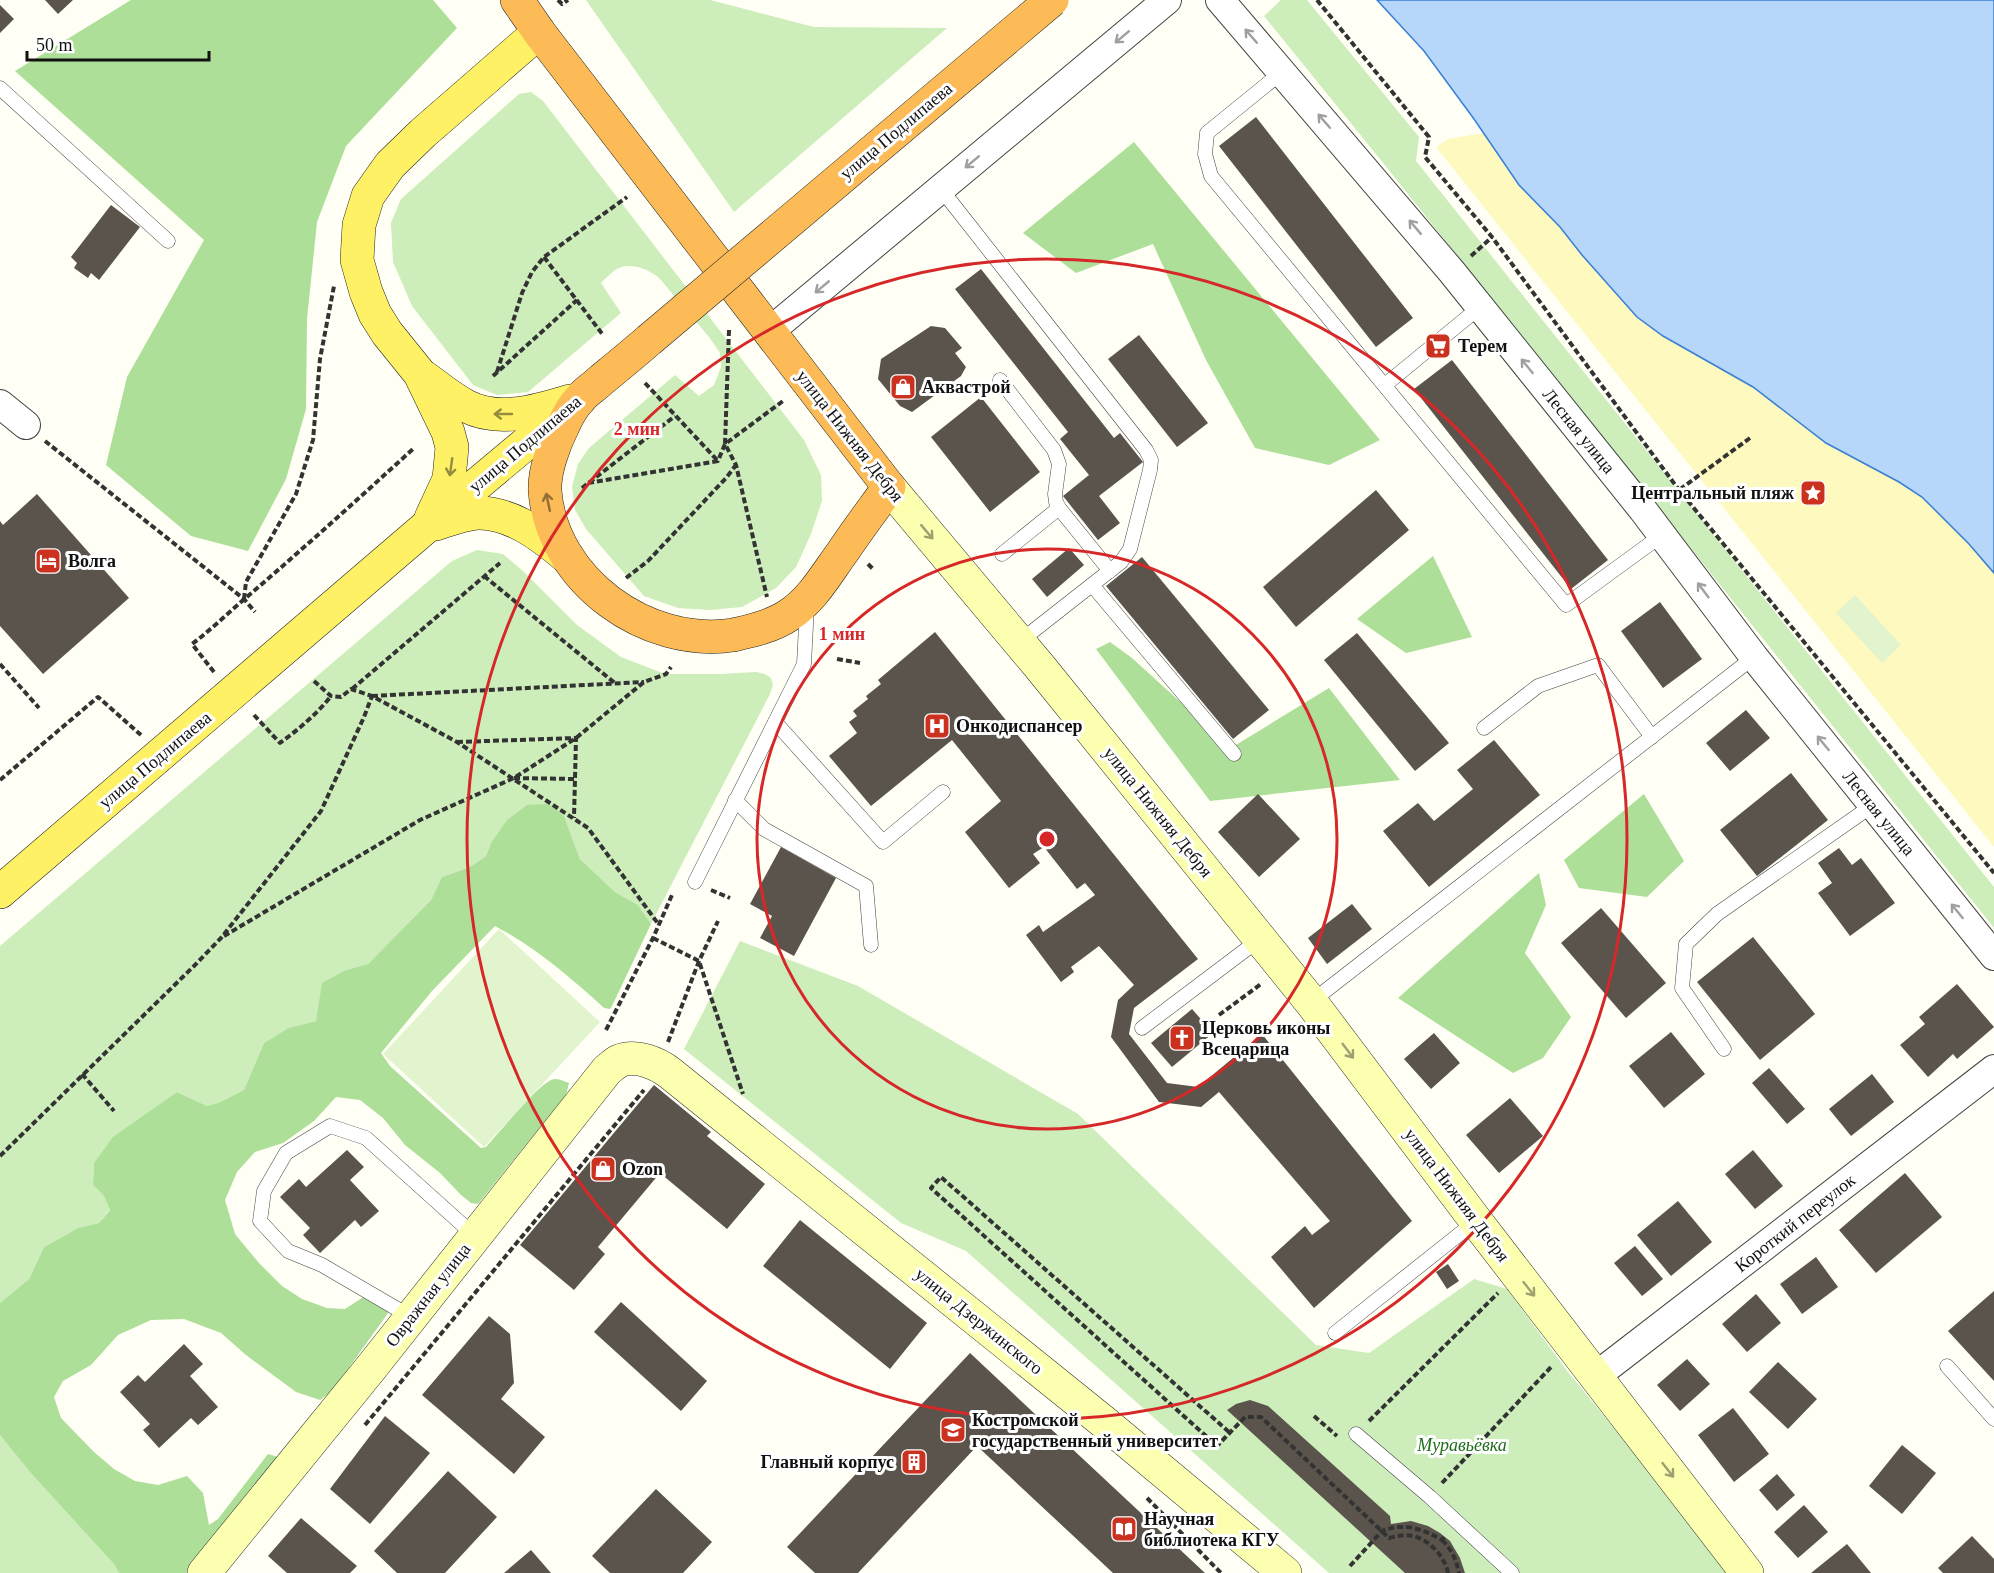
<svg xmlns="http://www.w3.org/2000/svg" width="1994" height="1573" font-family="Georgia,serif">
<rect width="100%" height="100%" fill="#fffff5"/>
<g fill="#cdedbb">
<polygon points="586,0 710,0 814,27 947,28 734,212"/>
<polygon points="1281,0 1307,0 1419,137 1416,161 1994,887 1994,928 1384,164 1264,16"/>
<path d="M531,92L543,101L804,440L821,475L822,501L811,534L796,567L776,588L742,607L710,610L678,608L644,596L586,529L575,510L572,487L578,464L589,448L675,375L699,396L714,385L721,367L720,353L709,337L660,279C649,269 629,261 615,270C610,274 605,279 601,283L621,313L528,392L497,395L473,385L412,306L393,262L391,223L401,199L519,94Z"/>
<polygon points="477,550 503,554 523,571 577,625 621,657 665,674 721,674 756,672 765,674 771,678 773,685 770,694 651,924 638,905 615,892 580,859 564,816 491,843 486,856 470,867 442,877 431,900 368,964 346,970 319,1009 316,1021 288,1028 264,1043 244,1090 218,1103 207,1106 177,1092 147,1114 94,1163 93,1185 104,1196 110,1209 99,1223 78,1228 44,1247 29,1279 0,1303 0,946 452,561"/>
<polygon points="740,941 858,986 1078,1114 1316,1345 1369,1353 1474,1279 1507,1289 1568,1372 1732,1573 1329,1573 966,1251 901,1223 684,1049"/>
<polygon points="0,1435 114,1564 119,1573 0,1573"/>
</g>
<g fill="#aedf99">
<polygon points="131,0 433,0 457,28 346,146 317,222 307,319 306,409 286,479 248,551 191,536 106,465 127,377 204,240 15,71"/>
<polygon points="1134,142 1380,440 1329,465 1255,448 1206,360 1153,244 1076,273 1023,233"/>
<polygon points="1433,556 1472,637 1406,653 1357,619"/>
<polygon points="1110,642 1132,658 1231,748 1329,688 1400,780 1210,801 1096,649"/>
<polygon points="1644,794 1684,861 1647,897 1579,888 1564,860"/>
<path d="M549,804L564,816L580,859L615,892L638,905L651,924L612,1006L610,1009L604,1008C570,977 536,948 495,926L432,991L381,1053L390,1066L481,1148L486,1147C498,1134 537,1086 551,1080C557,1077 563,1081 569,1083L566,1095L478,1204L471,1203L461,1195L440,1173L405,1145L383,1118L360,1100L336,1097L314,1121L283,1143L255,1152L237,1172L225,1200L235,1234L259,1263L282,1286L302,1299L327,1308L345,1309L365,1296L391,1309L332,1391L320,1400L296,1392L246,1355L221,1333L184,1319L151,1320L118,1335L91,1365L63,1381L54,1397L61,1418L94,1452L114,1469L135,1481L158,1485L187,1476L203,1493L209,1525L218,1519L268,1454L278,1457L215,1541L187,1573H119L114,1564L32,1474L0,1435V1303L29,1279L44,1247L78,1228L99,1223L110,1210L104,1196L93,1185L94,1163L113,1137L177,1092L207,1106L218,1103L244,1090L264,1043L288,1028L316,1021L322,983L346,970L368,964L431,900L442,877L470,867L486,856L491,843L507,820L527,805Z"/>
<polygon points="1539,873 1546,905 1525,953 1571,1017 1543,1058 1513,1073 1398,998"/>
</g>
<polygon fill="#fef9be" points="1484,133 1519,185 1560,227 1582,255 1637,317 1663,336 1753,387 1826,443 1899,482 1922,497 1969,544 1994,573 1994,847 1436,147 1448,139"/>
<g fill="#e1f4cd">
<polygon points="1855,595 1901,645 1882,663 1836,613"/>
<polygon points="499,929 600,1022 484,1147 383,1054"/>
</g>
<polygon fill="#b6d6fa" stroke="#387fd6" stroke-width="1.5" points="1377,0 1994,0 1994,573 1969,544 1922,497 1899,482 1826,443 1753,387 1663,336 1637,317 1582,255 1560,227 1519,185 1474,119 1424,51"/>
<g fill="#5b544c">
<polygon points="45,0 73,0 58,14"/>
<polygon points="0,5 14,19 0,33"/>
<polygon points="1256,117 1413,318 1376,347 1219,146"/>
<polygon points="111,205 140,227 99,280 91,273 88,278 74,268 77,263 71,257"/>
<polygon points="981,269 1114,438 1120,433 1143,462 1099,496 1120,523 1098,540 1063,496 1089,475 1060,439 1068,432 955,289"/>
<polygon points="931,326 945,328 962,348 955,353 966,367 961,376 912,412 900,406 878,379 881,359"/>
<polygon points="1139,335 1208,423 1177,447 1108,359"/>
<polygon points="1452,360 1608,560 1571,589 1414,389"/>
<polygon points="981,397 1040,472 990,512 931,437"/>
<polygon points="1376,490 1409,530 1296,627 1263,587"/>
<polygon points="37,494 129,598 43,674 0,626 0,521 3,525"/>
<polygon points="1069,548 1084,565 1047,597 1032,579"/>
<polygon points="1142,557 1269,710 1233,739 1106,586"/>
<polygon points="1660,602 1702,659 1663,688 1621,631"/>
<polygon points="935,632 1198,959 1134,1008 1129,1034 1167,1083 1198,1087 1262,1034 1412,1221 1314,1308 1271,1257 1305,1226 1312,1235 1330,1221 1219,1092 1201,1107 1159,1102 1111,1037 1118,1000 1134,985 1099,946 1071,967 1074,972 1061,982 1026,935 1039,925 1043,932 1095,895 1085,883 1077,889 1044,847 1033,854 1040,863 1009,888 965,832 1001,801 952,740 871,806 829,756 857,733 849,722 857,716 853,711 868,699 866,696 881,684 878,680"/>
<polygon points="1357,633 1449,743 1415,771 1324,660"/>
<polygon points="1746,710 1770,738 1730,771 1706,743"/>
<polygon points="1494,740 1540,795 1429,887 1383,831 1418,803 1434,821 1473,789 1457,770"/>
<polygon points="1791,773 1828,820 1757,876 1720,830"/>
<polygon points="1258,794 1300,839 1259,877 1218,832"/>
<polygon points="781,847 836,878 794,956 760,938 772,916 750,904"/>
<polygon points="1839,848 1852,865 1861,858 1895,903 1850,936 1818,893 1832,883 1818,863"/>
<polygon points="1352,904 1372,929 1327,964 1308,938"/>
<polygon points="1601,908 1666,983 1626,1018 1561,943"/>
<polygon points="1753,937 1815,1014 1760,1060 1697,982"/>
<polygon points="1957,984 1994,1027 1957,1059 1953,1054 1928,1077 1900,1045 1925,1024 1919,1017"/>
<polygon points="1192,1009 1213,1033 1172,1067 1151,1043"/>
<polygon points="1671,1032 1705,1074 1664,1108 1629,1066"/>
<polygon points="1434,1033 1460,1063 1431,1089 1404,1059"/>
<polygon points="1769,1068 1805,1109 1787,1124 1752,1083"/>
<polygon points="1872,1074 1894,1102 1851,1136 1829,1109"/>
<polygon points="654,1085 711,1132 707,1136 765,1184 727,1229 660,1173 598,1247 605,1254 574,1290 520,1245"/>
<polygon points="1510,1098 1543,1136 1499,1173 1466,1135"/>
<polygon points="347,1150 364,1167 350,1180 379,1211 361,1227 355,1220 320,1253 303,1235 310,1228 280,1197 299,1179 306,1187"/>
<polygon points="1753,1150 1783,1186 1755,1209 1725,1174"/>
<polygon points="1905,1173 1942,1217 1876,1273 1839,1230"/>
<polygon points="1678,1201 1712,1242 1671,1276 1637,1235"/>
<polygon points="800,1220 927,1323 890,1369 763,1266"/>
<polygon points="1635,1246 1663,1279 1642,1296 1614,1263"/>
<polygon points="1816,1257 1838,1287 1802,1314 1780,1284"/>
<polygon points="1448,1264 1459,1281 1447,1289 1436,1272"/>
<polygon points="1994,1291 1994,1381 1948,1331"/>
<polygon points="1756,1294 1781,1323 1747,1352 1722,1324"/>
<polygon points="621,1302 707,1381 681,1411 594,1332"/>
<polygon points="489,1316 510,1334 514,1383 501,1399 545,1437 514,1474 422,1395"/>
<polygon points="184,1344 203,1364 190,1376 218,1407 198,1425 191,1418 159,1448 143,1430 150,1424 120,1392 138,1375 145,1382"/>
<polygon points="970,1353 1020,1400 1205,1573 1113,1573 977,1446 858,1573 815,1573 787,1547"/>
<polygon points="1687,1359 1710,1384 1680,1411 1657,1385"/>
<polygon points="1778,1362 1817,1399 1788,1429 1749,1392"/>
<polygon points="1250,1400 1268,1406 1390,1516 1391,1524 1411,1521 1428,1526 1440,1533 1450,1541 1460,1558 1465,1573 1405,1573 1227,1410 1236,1404"/>
<polygon points="1733,1408 1769,1454 1734,1482 1698,1435"/>
<polygon points="385,1416 430,1453 370,1524 330,1489"/>
<polygon points="1902,1445 1936,1473 1902,1514 1869,1486"/>
<polygon points="448,1471 497,1517 445,1573 397,1573 374,1551"/>
<polygon points="1777,1474 1795,1495 1777,1511 1759,1490"/>
<polygon points="656,1489 712,1542 683,1573 610,1573 592,1556"/>
<polygon points="1804,1505 1828,1532 1798,1558 1774,1532"/>
<polygon points="301,1518 357,1566 350,1573 287,1573 268,1556"/>
<polygon points="1972,1536 1994,1559 1994,1573 1943,1573 1938,1568"/>
<polygon points="1847,1544 1871,1573 1811,1573"/>
<polygon points="531,1550 551,1573 504,1573"/>
</g>
<g fill="none" stroke-linecap="round" stroke-linejoin="round">
<g stroke="#444" stroke-width="15">
<g id="lane">
<polyline points="1282,72 1207,133 1205,154 1211,176 1566,605 1662,535"/>
<polyline points="0,88 168,241"/>
<polyline points="941,189 1146,450 1151,460 1150,470 1130,549 1121,562 1019,642"/>
<polyline points="1000,380 1054,450 1059,464 1055,494 1056,502 1059,508 1110,571"/>
<polyline points="1385,385 1480,307"/>
<polyline points="1002,554 1059,508"/>
<polyline points="1092,585 1234,754"/>
<polyline points="775,722 883,842 943,792"/>
<polyline points="1484,728 1538,686 1598,665 1652,737"/>
<polyline points="735,800 764,829 866,886 871,945"/>
<polyline points="695,882 804,664 807,606"/>
<polyline points="1311,1002 1754,657"/>
<polyline points="1142,1028 1260,939"/>
<polyline points="1724,1049 1682,988 1686,944 1717,914 1873,805"/>
<polyline points="411,1317 322,1265 288,1251 260,1221 264,1191 286,1153 330,1126 366,1138 475,1236"/>
<polyline points="1335,1333 1476,1221"/>
<polyline points="1947,1366 1994,1419"/>
<polyline points="1356,1434 1430,1497 1512,1573"/>
</g>
</g>
<g stroke="#444" stroke-width="30">
<g id="street">
<polyline points="1220,0 1452,272 1643,510 1754,657 1994,956"/>
<polyline points="769,332 1167,0"/>
<polyline points="0,404 26,425"/>
<polyline points="1596,1376 1994,1069"/>
</g>
</g>
<g stroke="#333" stroke-width="34">
<g id="secondary">
<polyline points="889,487 1040,667 1311,1002 1476,1221 1747,1573"/>
<path d="M204,1573L370,1369L607,1070C611,1067 615,1063 619,1061C636,1054 657,1063 670,1073L1105,1423L1285,1573"/>
</g>
</g>
<g stroke="#222" stroke-width="34">
<g id="primary">
<path d="M424,377C438,387 451,398 466,406C499,423 537,411 570,401"/>
<polyline points="431,518 449,479 452,447 448,432 420,374 387,333 375,314 366,292 357,260 359,225 368,196 390,165 423,133 539,32"/>
<path d="M436,524C449,520 463,514 477,513C511,512 542,536 567,557"/>
<polyline points="0,892 426,527 579,399"/>
</g>
</g>
<g stroke="#222" stroke-width="34">
<path id="highway" d="M517,0L539,32L889,487C874,508 858,529 844,550C827,573 813,599 789,615C773,626 752,631 733,635C647,648 552,581 545,491C544,471 554,444 563,426C567,417 573,406 580,399C585,392 594,387 600,381C617,367 633,354 649,340"/>
</g>
<g stroke="#333" stroke-width="4" stroke-dasharray="6 3" stroke-linecap="butt">
<polyline points="558,0 562,4 568,0"/>
<polyline points="1317,0 1429,137 1425,157 1492,237 1679,490 1994,873"/>
<polyline points="1471,256 1492,237"/>
<polyline points="544,257 603,335"/>
<polyline points="729,330 725,444 736,465 767,597"/>
<polyline points="497,372 522,293 532,272 544,257 627,197"/>
<polyline points="493,376 577,300"/>
<polyline points="645,383 718,461"/>
<polyline points="45,441 244,599 255,612"/>
<polyline points="588,483 718,461 725,444 783,401"/>
<polyline points="582,488 675,416"/>
<polyline points="1664,498 1679,490 1750,438"/>
<polyline points="868,564 874,570"/>
<polyline points="484,576 616,684"/>
<polyline points="626,578 648,561 726,478 736,465"/>
<polyline points="244,599 246,582 296,494 313,440 320,359 334,286"/>
<polyline points="837,659 860,663"/>
<polyline points="0,664 39,708"/>
<path d="M214,672L192,644C212,629 229,612 248,596C304,548 358,499 413,449"/>
<polyline points="314,681 331,696 341,697 351,689 372,696 457,742 588,828 659,925"/>
<polyline points="352,689 500,563"/>
<polyline points="372,696 644,682"/>
<path d="M254,715L280,743C299,729 317,714 331,696"/>
<polyline points="457,742 576,738 574,818"/>
<polyline points="514,778 575,779"/>
<polyline points="0,780 98,697 141,735"/>
<polyline points="711,890 730,898"/>
<polyline points="224,936 420,820 514,778 576,738 644,682 666,674 671,667"/>
<polyline points="653,938 699,961 743,1094"/>
<polyline points="1219,1015 1261,984"/>
<polyline points="606,1030 653,938 672,895"/>
<polyline points="668,1042 699,961 718,921"/>
<polyline points="82,1074 114,1111"/>
<polyline points="0,1156 194,966 221,938 321,811 364,717 372,696"/>
<polyline points="1314,1416 1337,1436"/>
<polyline points="1369,1421 1498,1293"/>
<polyline points="365,1425 644,1090"/>
<path d="M1229,1432L941,1177L931,1188L1217,1446L1245,1417H1261L1389,1538C1397,1536 1405,1534 1413,1536C1430,1540 1445,1557 1448,1573"/>
<polyline points="1442,1483 1552,1366"/>
<polyline points="1147,1498 1221,1573"/>
<path d="M1442,1540C1452,1550 1456,1559 1459,1573"/>
<path d="M1350,1566L1382,1531C1404,1522 1422,1529 1442,1540L1445,1536"/>
</g>
<use href="#lane" stroke="#fff" stroke-width="14"/>
<use href="#street" stroke="#fff" stroke-width="28"/>
<use href="#secondary" stroke="#fcffb0" stroke-width="33"/>
<use href="#primary" stroke="#fff165" stroke-width="33"/>
<use href="#highway" stroke="#fcbb56" stroke-width="33"/>
<g stroke="#222" stroke-width="34" stroke-linecap="butt">
<polyline id="highway-bridge" points="649,340 1052,0"/>
</g>
<use href="#highway-bridge" stroke="#fcbb56" stroke-width="33"/>
</g>
<defs><path id="oneway-shaft" d="M-6 0H5M1.5-3L5.5 0L1.5 3" fill="none" stroke-width="1.6" stroke-linecap="round" stroke-linejoin="round" transform="scale(1.5)"/></defs>
<g stroke="#a0a0a0">
<use href="#oneway-shaft" transform="translate(1251 36) rotate(-131)"/>
<use href="#oneway-shaft" transform="translate(1122 37) rotate(140)"/>
<use href="#oneway-shaft" transform="translate(1324 121) rotate(-131)"/>
<use href="#oneway-shaft" transform="translate(972 162) rotate(140)"/>
<use href="#oneway-shaft" transform="translate(1415 227) rotate(-130)"/>
<use href="#oneway-shaft" transform="translate(822 287) rotate(140)"/>
<use href="#oneway-shaft" transform="translate(1527 366) rotate(-129)"/>
<use href="#oneway-shaft" transform="translate(1703 590) rotate(-127)"/>
<use href="#oneway-shaft" transform="translate(1823 743) rotate(-129)"/>
<use href="#oneway-shaft" transform="translate(1957 911) rotate(-129)"/>
</g>
<g stroke="#948c3f">
<use href="#oneway-shaft" transform="translate(503 414) rotate(-180)"/>
<use href="#oneway-shaft" transform="translate(451 467) rotate(98)"/>
</g>
<use stroke="#926e37" href="#oneway-shaft" transform="translate(548 502) rotate(-102)"/>
<g stroke="#9ea070">
<use href="#oneway-shaft" transform="translate(927 532) rotate(50)"/>
<use href="#oneway-shaft" transform="translate(1348 1051) rotate(53)"/>
<use href="#oneway-shaft" transform="translate(1529 1289) rotate(52)"/>
<use href="#oneway-shaft" transform="translate(1668 1470) rotate(52)"/>
</g>
<g fill="none" stroke="#d62828" stroke-width="3">
<circle cx="1047" cy="839" r="290"/>
<circle cx="1047" cy="839" r="580"/>
</g>
<defs>
<g id="supermarket-square" transform="scale(1.35)"><rect x="-9" y="-9" width="18" height="18" rx="4" fill="#cb311f" stroke="#fff"/><path d="M-6-5.5h2.5l.6 2H6L4.5 2H-2.5L-4.4-4H-6ZM-1.5 3.2a1.3 1.3 0 1 0 .1 0ZM3 3.2a1.3 1.3 0 1 0 .1 0Z" fill="#fff"/></g>
<g id="shop-square" transform="scale(1.35)"><rect x="-9" y="-9" width="18" height="18" rx="4" fill="#cb311f" stroke="#fff"/><path d="M-5-2.5h2.3a2.7 3.5 0 0 1 5.4 0H5L5.5 6h-11ZM-1.5-2.5h3a1.5 2.3 0 0 0-3 0Z" fill="#fff"/></g>
<g id="sight-square" transform="scale(1.35)"><rect x="-9" y="-9" width="18" height="18" rx="4" fill="#cb311f" stroke="#fff"/><path d="M0-6L1.8-2.2L6-1.7L2.9 1.2L3.7 5.4L0 3.3L-3.7 5.4L-2.9 1.2L-6-1.7L-1.8-2.2Z" fill="#fff"/></g>
<g id="hotel-square" transform="scale(1.35)"><rect x="-9" y="-9" width="18" height="18" rx="4" fill="#cb311f" stroke="#fff"/><path d="M-6-4.5h1.5V1H6V5H4.5V3h-9V5H-6ZM-4 0a1.8 1.8 0 1 1 3.6 0ZM.5 0V-2.5h3Q6-2.5 6 0Z" fill="#fff"/></g>
<g id="hospital-square" transform="scale(1.35)"><rect x="-9" y="-9" width="18" height="18" rx="4" fill="#cb311f" stroke="#fff"/><path d="M-5-5h3v3.5h4V-5h3V5h-3V1.5h-4V5h-3Z" fill="#fff"/></g>
<g id="church-square" transform="scale(1.35)"><rect x="-9" y="-9" width="18" height="18" rx="4" fill="#cb311f" stroke="#fff"/><path d="M-1.2-6h2.4v3.5h3.3v2.4h-3.3V6h-2.4V-.1h-3.3v-2.4h3.3Z" fill="#fff"/></g>
<g id="university-square" transform="scale(1.35)"><rect x="-9" y="-9" width="18" height="18" rx="4" fill="#cb311f" stroke="#fff"/><path d="M0-5L7-2L0 1L-7-2ZM-4 1L0 2.5L4 1V4Q0 6-4 4Z" fill="#fff"/></g>
<g id="building-square" transform="scale(1.35)"><rect x="-9" y="-9" width="18" height="18" rx="4" fill="#cb311f" stroke="#fff"/><path d="M-4-6H4V6H1V3H-1V6H-4ZM-2.5-4.3h1.7v1.8h-1.7ZM.8-4.3h1.7v1.8H.8ZM-2.5-1h1.7V.8h-1.7ZM.8-1h1.7V.8H.8Z" fill="#fff"/></g>
<g id="library-square" transform="scale(1.35)"><rect x="-9" y="-9" width="18" height="18" rx="4" fill="#cb311f" stroke="#fff"/><path d="M-6-4Q-3-5.5-.7-3.5V5Q-3 3-6 4ZM6-4Q3-5.5 .7-3.5V5Q3 3 6 4Z" fill="#fff"/></g>
</defs>
<g fill-rule="evenodd">
<use href="#supermarket-square" x="1438" y="346"/>
<use href="#shop-square" x="903" y="387"/>
<use href="#sight-square" x="1813" y="493"/>
<use href="#hotel-square" x="48" y="561"/>
<use href="#hospital-square" x="937" y="726"/>
<use href="#church-square" x="1182" y="1038"/>
<use href="#shop-square" x="603" y="1169"/>
<use href="#university-square" x="953" y="1430"/>
<use href="#building-square" x="914" y="1462"/>
<use href="#library-square" x="1124" y="1529"/>
</g>
<g text-anchor="middle" stroke-width="6" stroke-linejoin="round" paint-order="stroke">
<g font-size="18" fill="#111" stroke="#fff">
<text transform="translate(896 131) rotate(-40)" y="6">улица Подлипаева</text>
<text transform="translate(1579 431) rotate(51)" y="6">Лесная улица</text>
<text transform="translate(850 436) rotate(52)" y="6">улица Нижняя Дебря</text>
<text transform="translate(525 444) rotate(-40)" y="6">улица Подлипаева</text>
<text transform="translate(155 760) rotate(-40)" y="6">улица Подлипаева</text>
<text transform="translate(1158 812) rotate(51)" y="6">улица Нижняя Дебря</text>
<text transform="translate(1879 813) rotate(51)" y="6">Лесная улица</text>
<text transform="translate(1457 1195) rotate(53)" y="6">улица Нижняя Дебря</text>
<text transform="translate(1795 1223) rotate(-38)" y="6">Короткий переулок</text>
<text transform="translate(428 1295) rotate(-52)" y="6">Овражная улица</text>
<text transform="translate(979 1321) rotate(39)" y="6">улица Дзержинского</text>
</g>
<g font-size="18" font-weight="bold" fill="#111" stroke="#fff" text-anchor="start">
<text x="1458" y="352">Терем</text>
<text x="922" y="393">Аквастрой</text>
<text x="1794" y="499" text-anchor="end">Центральный пляж</text>
<text x="68" y="567">Волга</text>
<text x="956" y="732">Онкодиспансер</text>
<text x="1202" y="1034">Церковь иконы<tspan x="1202" dy="21">Всецарица</tspan></text>
<text x="622" y="1175">Ozon</text>
<text x="972" y="1426">Костромской<tspan x="972" dy="21">государственный университет</tspan></text>
<text x="894" y="1468" text-anchor="end">Главный корпус</text>
<text x="1144" y="1525">Научная<tspan x="1144" dy="21">библиотека КГУ</tspan></text>
</g>
<g font-size="18" font-style="italic" fill="#206e1b" stroke="#fff">
<text x="1462" y="1451">Муравьёвка</text>
</g>
</g>
<circle cx="1047" cy="839" r="9" fill="#d62828" stroke="#fff" stroke-width="3"/>
<g font-size="18" text-anchor="middle" font-weight="bold" fill="#d62828" stroke="#fff" stroke-width="6" stroke-linejoin="round" paint-order="stroke">
<text x="637" y="435">2 мин</text>
<text x="842" y="640">1 мин</text>
</g>
<path d="M27 51v9h182v-9" fill="none" stroke="#111111" stroke-width="3"/>
<text x="36" y="51" font-size="18" fill="#111111" stroke="#ffffff" stroke-width="4.5" paint-order="stroke">50 m</text>
</svg>
